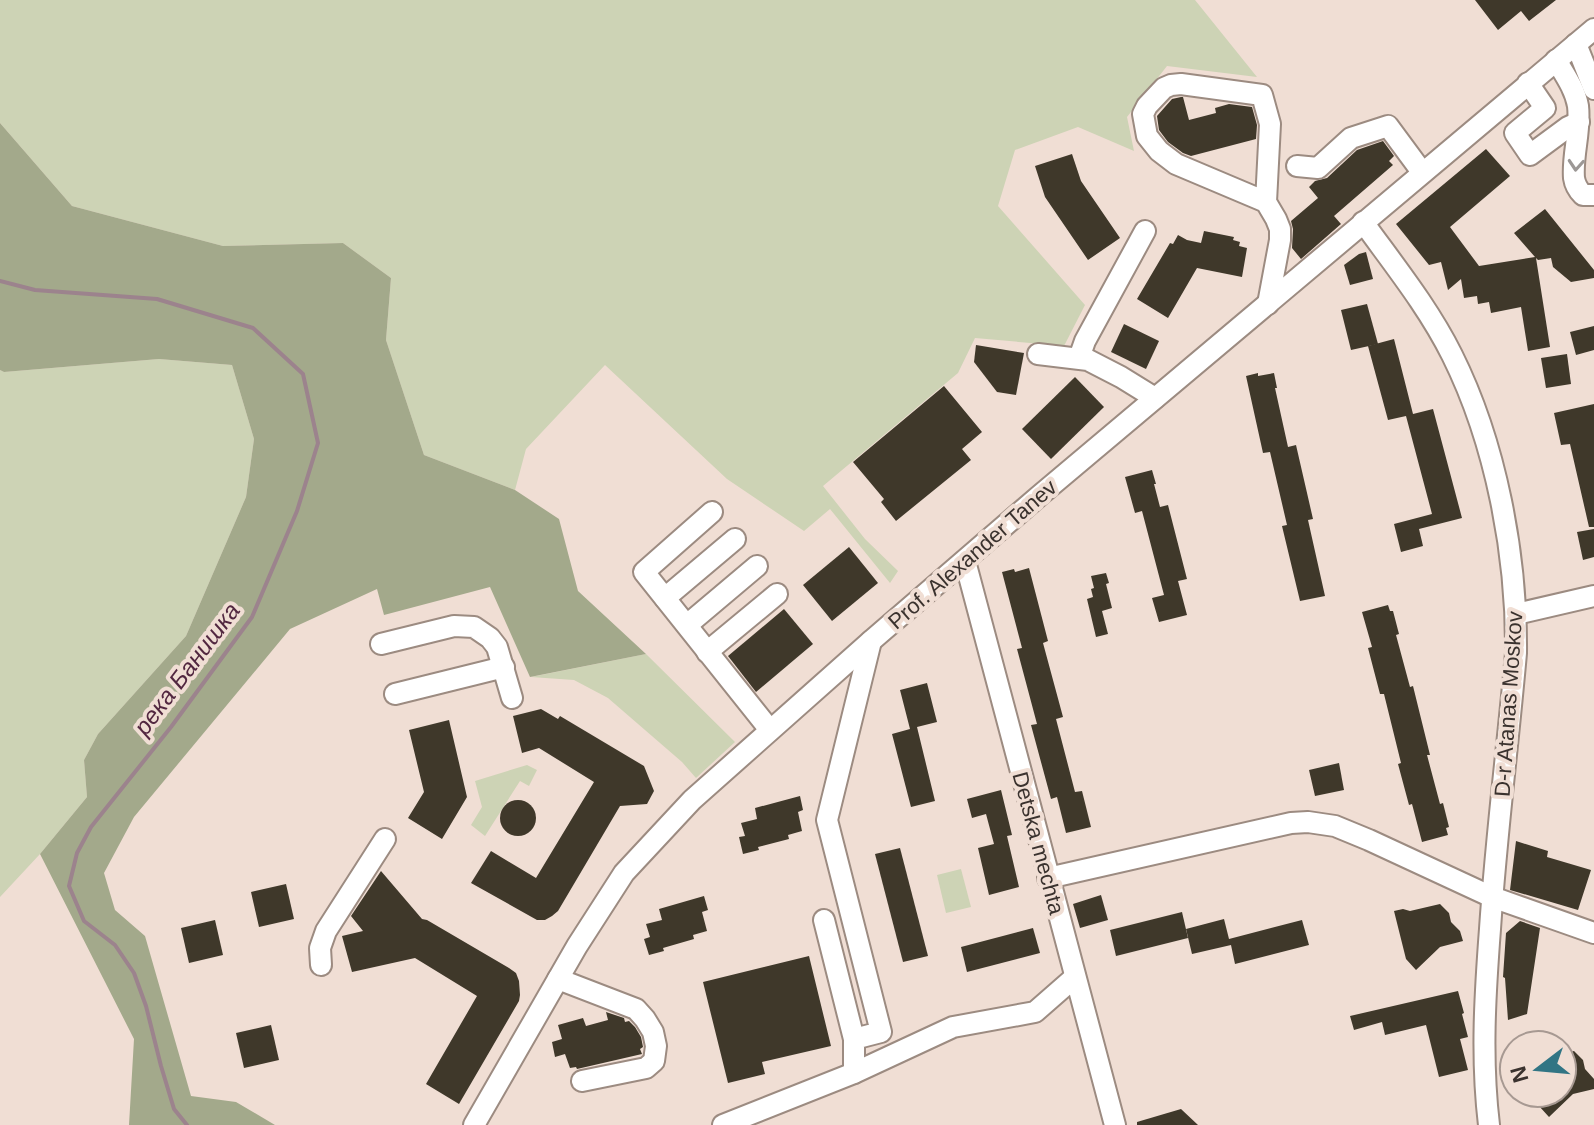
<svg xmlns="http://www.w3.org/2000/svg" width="1594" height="1125" font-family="Arial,sans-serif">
<rect width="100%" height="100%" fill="#f0ded4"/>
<g fill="#cdd3b5">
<polygon points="0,0 1195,0 1257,77 1167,66 1127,117 1134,151 1078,127 1015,150 998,206 1085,305 1064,346 975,338 958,373 823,486 865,539 898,571 890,583 830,509 804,531 727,479 605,365 526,449 515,490 424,455 386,340 391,278 343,243 223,246 72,206 0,123"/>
<polygon points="159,359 232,365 254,439 246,497 186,636 98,734 84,760 87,797 40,854 0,897 0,370 4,372"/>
<polygon points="646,654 735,742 696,778 682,762 608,698 574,680 531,677"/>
<polygon points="527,765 537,770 529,786 520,781 485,836 471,825 482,807 475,781"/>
<polygon points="961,869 971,907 946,913 937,875"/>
</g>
<polygon fill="#a3a98b" points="0,123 72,206 223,246 343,243 391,278 386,340 424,455 515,490 559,519 578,591 646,654 530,677 490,587 384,615 377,589 290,629 134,817 104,873 115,910 145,936 191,1096 236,1102 275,1125 129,1125 134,1039 40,854 87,797 84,760 98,734 186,636 246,497 254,439 232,365 159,359 4,372 0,370"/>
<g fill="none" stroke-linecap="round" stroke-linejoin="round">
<polyline stroke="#9c838d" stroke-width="4" points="0,281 35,290 157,299 253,328 303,374 318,443 297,511 252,617 171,727 91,827 77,853 69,886 84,921 115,945 134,973 146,1006 161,1066 174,1109 187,1125"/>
</g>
<g fill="#3f382a">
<polygon points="1475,0 1556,0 1529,21 1521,11 1498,30"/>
<polygon points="1181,97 1183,97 1189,120 1216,113 1215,108 1229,104 1252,107 1257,125 1256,139 1191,156 1183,153 1168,142 1159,130 1157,116 1172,99"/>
<polygon points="1383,141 1394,156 1389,161 1393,165 1334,216 1341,224 1301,259 1292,248 1293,229 1291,221 1318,198 1309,187 1315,181 1327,178 1357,150"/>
<polygon points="1486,149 1510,176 1450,227 1479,266 1535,257 1514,233 1545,209 1594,270 1594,278 1571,282 1553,267 1551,258 1538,260 1536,258 1550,347 1528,351 1521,307 1491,313 1489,302 1478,304 1477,296 1464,298 1461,279 1448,290 1441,262 1429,265 1396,224"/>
<polygon points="1072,154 1081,181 1120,238 1088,260 1045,197 1035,166"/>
<polygon points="1204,231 1234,237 1233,240 1240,242 1239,246 1247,248 1242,277 1197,268 1168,318 1137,299 1170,243 1173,244 1178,235 1187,240 1201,243"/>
<polygon points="1366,252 1373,279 1350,285 1344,265 1359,254"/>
<polygon points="1367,304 1378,344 1351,350 1341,310"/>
<polygon points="1124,324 1159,341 1146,369 1111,352"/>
<polygon points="1594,326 1594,350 1576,355 1570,332"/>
<polygon points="1394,339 1413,414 1433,409 1462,518 1419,529 1423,546 1401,552 1394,524 1432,514 1406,416 1388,420 1368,346"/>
<polygon points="976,345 1024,353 1016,395 997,392 974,362"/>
<polygon points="1567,354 1571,384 1546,388 1541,358"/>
<polygon points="1258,373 1258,376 1274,373 1277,388 1275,388 1288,447 1296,445 1313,519 1308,520 1325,596 1300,601 1282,526 1287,525 1270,452 1263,453 1246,376"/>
<polygon points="1075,377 1104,407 1051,459 1022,429"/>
<polygon points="944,386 982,432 962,449 971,460 896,521 881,502 884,499 853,462"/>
<polygon points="1594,404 1594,527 1589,527 1570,444 1561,445 1554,413"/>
<polygon points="1152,470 1156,484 1154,484 1160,507 1168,505 1187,579 1178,581 1187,615 1159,622 1152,598 1164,595 1142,511 1135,513 1125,477"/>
<polygon points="1594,529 1594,557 1583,560 1577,532"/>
<polygon points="849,547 878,583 832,621 803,585"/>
<polygon points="1029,568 1048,641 1043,643 1063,717 1056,719 1075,792 1082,791 1091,827 1066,833 1057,797 1051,799 1031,725 1037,724 1017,649 1022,648 1002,572 1014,569 1015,572"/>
<polygon points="1106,573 1109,583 1106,584 1112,608 1102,611 1108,634 1096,637 1087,599 1093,597 1091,589 1094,588 1091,576"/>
<polygon points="1388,605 1390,611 1393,611 1399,634 1396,635 1410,687 1413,686 1430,755 1427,755 1440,804 1443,803 1449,827 1446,828 1448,835 1422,842 1412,804 1409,805 1398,764 1401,763 1384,694 1380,694 1368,648 1372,647 1362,612"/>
<polygon points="784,609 813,644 756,692 728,656"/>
<polygon points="927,683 937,722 917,727 935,801 911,807 892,734 910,729 900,690"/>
<polygon points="541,709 558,719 560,716 644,766 654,791 647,804 620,806 558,911 552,916 545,920 537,920 471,883 491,851 536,878 594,782 539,748 522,753 513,716"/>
<polygon points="449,720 467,797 442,839 408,818 424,792 409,730"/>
<polygon points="1339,763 1344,790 1315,796 1309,770"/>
<polygon points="1001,790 1012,835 1007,836 1019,887 989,895 978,848 994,844 986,814 972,818 967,799"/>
<polygon points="800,796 803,810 798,812 802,831 788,835 789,839 758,847 759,850 743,854 739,837 745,836 741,823 757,819 755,808"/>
<circle cx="518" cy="818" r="18"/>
<polygon points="1516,841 1548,851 1547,857 1591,870 1578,910 1510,890"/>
<polygon points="900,848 928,956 903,962 875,854"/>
<polygon points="381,871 422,919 427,920 509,968 516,973 519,981 520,995 519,1001 459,1104 426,1084 477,996 415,958 352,972 342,936 363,931 351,916"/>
<polygon points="286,884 294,919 259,927 251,892"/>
<polygon points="1101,895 1108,920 1080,928 1073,904"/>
<polygon points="704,896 708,910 702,912 707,931 693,935 694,939 663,948 664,951 649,955 644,939 650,937 646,924 662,920 659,909"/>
<polygon points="1440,904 1449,913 1451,922 1460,931 1463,941 1440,947 1416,970 1406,959 1394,911 1403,909 1410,911"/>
<polygon points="1182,912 1188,938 1116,956 1110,930"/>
<polygon points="1224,919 1229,939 1302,920 1309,945 1235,964 1231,945 1192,954 1186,929"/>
<polygon points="215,920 223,955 189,963 181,928"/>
<polygon points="1520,921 1540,928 1527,1014 1508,1020 1505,978 1503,977 1506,933"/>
<polygon points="1033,928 1040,953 967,972 961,947"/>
<polygon points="809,956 831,1046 762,1062 765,1074 728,1083 703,982"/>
<polygon points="1458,991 1464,1013 1462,1014 1468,1037 1460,1039 1468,1070 1439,1077 1426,1025 1385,1035 1382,1022 1354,1030 1350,1016"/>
<polygon points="606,1012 624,1018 625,1022 629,1021 635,1027 641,1037 643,1047 640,1049 642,1054 577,1069 576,1067 570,1068 565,1054 555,1057 552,1042 562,1039 558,1025 583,1018 586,1026 608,1020"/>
<polygon points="271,1025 279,1060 244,1068 236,1033"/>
<polygon points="1574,1051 1583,1060 1585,1069 1594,1079 1594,1089 1573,1094 1549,1117 1539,1106 1536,1093 1562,1093 1562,1054"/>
<polygon points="1181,1109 1198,1125 1137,1125 1137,1122"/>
</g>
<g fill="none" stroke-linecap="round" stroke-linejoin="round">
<g stroke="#9c8b81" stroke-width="24">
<g id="minor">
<polyline points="1576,44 1594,89"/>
<path d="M1556,60C1565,75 1575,89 1578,106C1581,131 1572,155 1574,178C1575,185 1578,190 1583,195H1594"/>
<polyline points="1528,83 1545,108 1515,133 1530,155 1568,127 1579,122"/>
<polyline points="1297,166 1318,168 1351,138 1388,126 1422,172"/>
<polyline points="1266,202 1270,124 1262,95 1181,84 1171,85 1164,88 1147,106 1143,114 1147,136 1159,151 1176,164 1266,202 1276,219 1280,229 1280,240 1268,304"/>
<path d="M1363,222C1394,265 1428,307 1452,355C1496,443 1517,555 1516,653C1508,745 1496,837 1490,929C1485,995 1481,1059 1489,1125"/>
<polyline points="1038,354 1088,360 1121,377 1155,398"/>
<polyline points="1079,358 1085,341 1145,231"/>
<polyline points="712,512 644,572 770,730"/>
<polyline points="965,561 1115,1125"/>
<polyline points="665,598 735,539"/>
<polyline points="1516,614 1594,596"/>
<polyline points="687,625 757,566"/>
<polyline points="381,644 454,626 474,627 490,638 497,647 512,698"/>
<polyline points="707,652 777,594"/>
<polyline points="395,694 504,667"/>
<polyline points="1048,878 1291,823 1308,822 1335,826 1369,840 1492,897 1594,933"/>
<polyline points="824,920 854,1039"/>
<polyline points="321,965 320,948 326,931 385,839"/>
<polyline points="558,979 636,1009 645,1019 653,1032 656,1046 654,1061 646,1068 582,1081"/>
<polyline points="854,1073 854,1039 881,1032 827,820 871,641"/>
<polyline points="474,1125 577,946 624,873 692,800 871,641 1039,496 1594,29"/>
<polyline points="723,1125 854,1073 953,1027 1035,1012 1075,977"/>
</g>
</g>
<use href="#minor" stroke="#fff" stroke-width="20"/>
</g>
<defs><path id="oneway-chevron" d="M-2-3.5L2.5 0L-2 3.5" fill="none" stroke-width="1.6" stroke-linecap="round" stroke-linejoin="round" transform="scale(2)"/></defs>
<use stroke="#9c9896" href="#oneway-chevron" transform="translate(1576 165) rotate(94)"/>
<g text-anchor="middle" stroke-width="8" stroke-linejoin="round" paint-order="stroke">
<g font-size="22" fill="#3a322e" stroke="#f0ded4">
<text transform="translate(972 554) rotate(-41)" y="8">Prof. Alexander Tanev</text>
<text transform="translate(1508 704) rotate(-86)" y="8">D-r Atanas Moskov</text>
<text transform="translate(1039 843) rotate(75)" y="8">Detska mechta</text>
</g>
<g font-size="24" font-style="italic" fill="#522740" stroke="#f0ded4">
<text transform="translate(187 669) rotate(-53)" y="8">река Банишка</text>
</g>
</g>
<g transform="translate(1538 1069) rotate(254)"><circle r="38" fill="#f0ded4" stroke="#a79992" stroke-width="2"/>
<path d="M0-6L14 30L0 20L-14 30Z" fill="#317584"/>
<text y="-12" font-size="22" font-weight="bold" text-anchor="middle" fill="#3a322e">N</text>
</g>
</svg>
